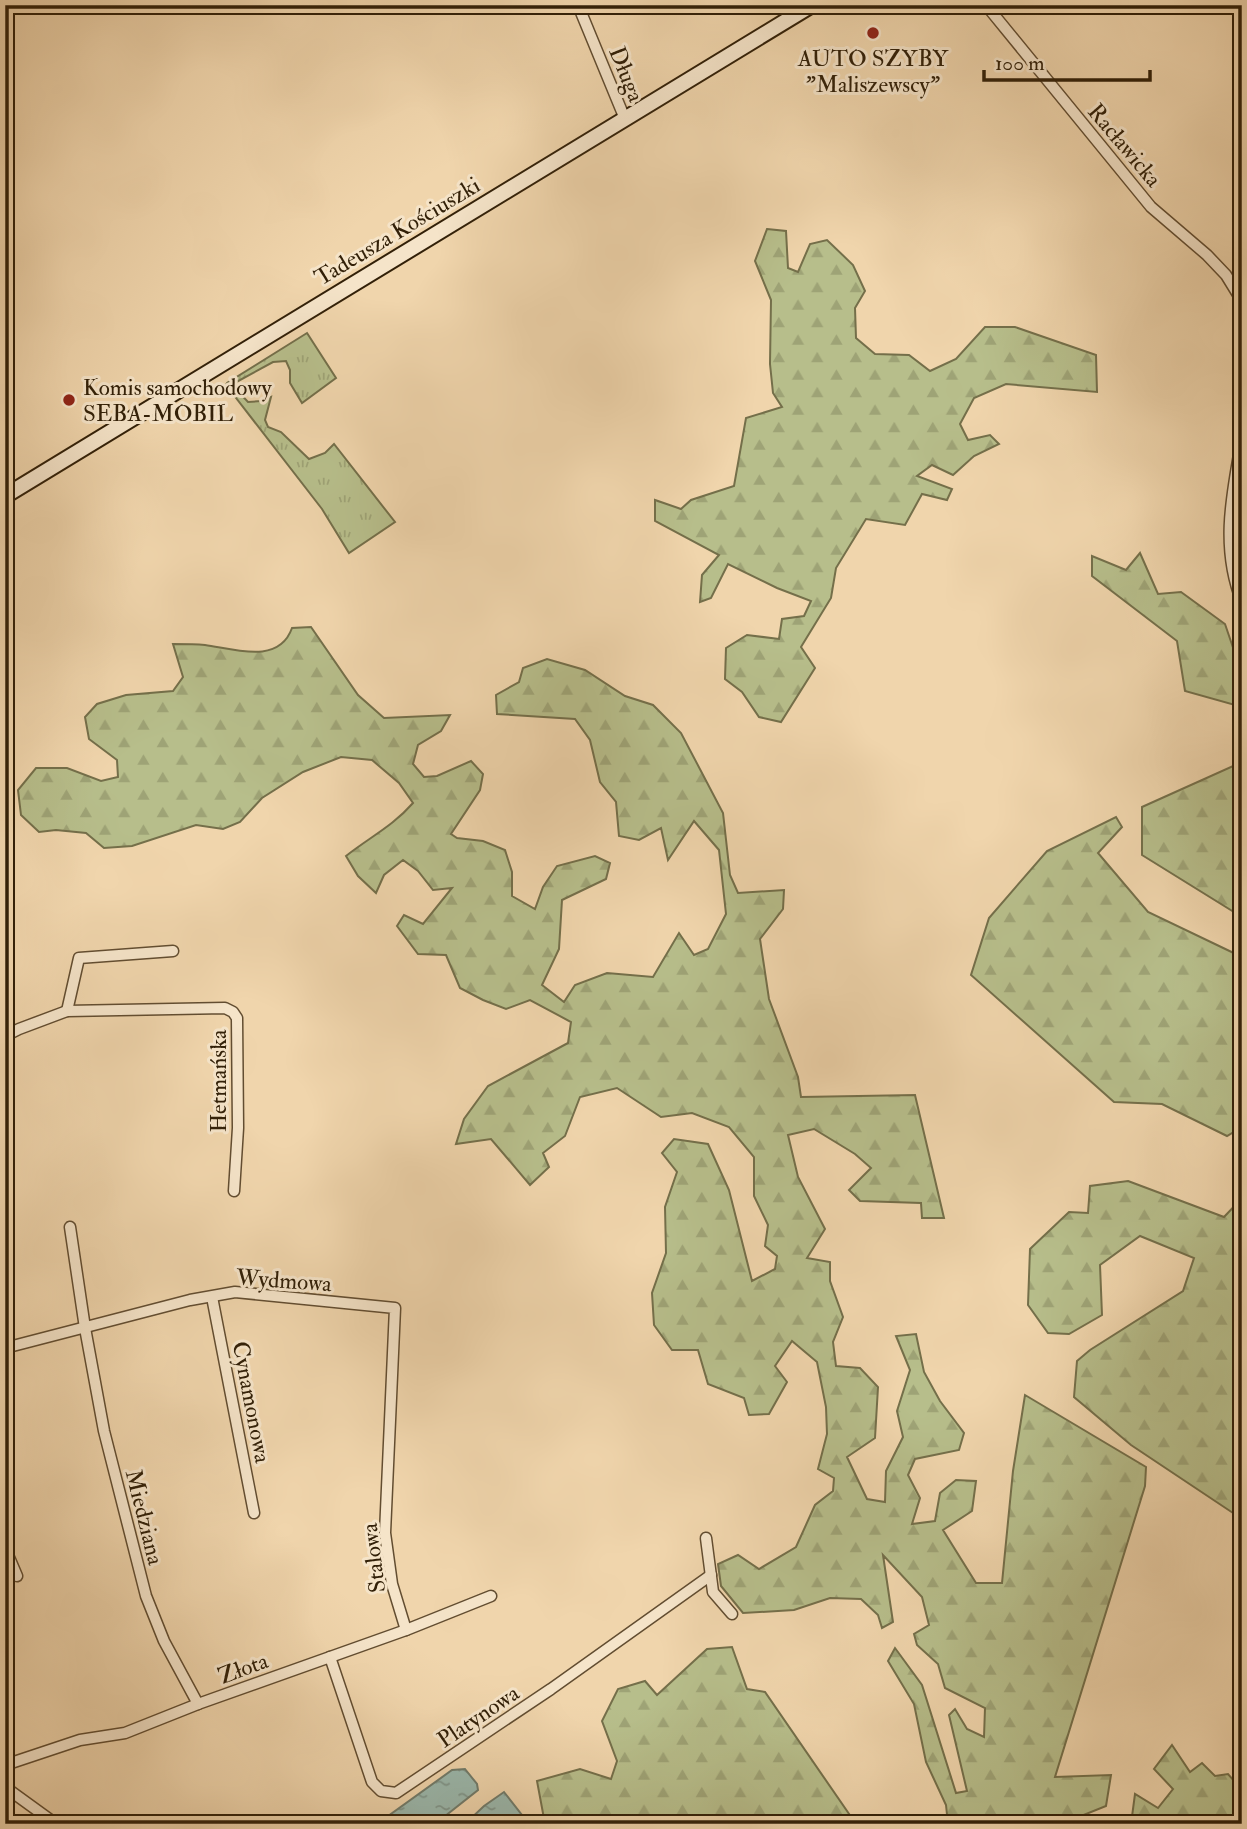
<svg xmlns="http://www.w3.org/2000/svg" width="1247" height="1829" font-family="'IM FELL Double Pica',serif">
<defs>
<pattern id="grass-tufts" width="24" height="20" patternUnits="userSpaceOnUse" patternTransform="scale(1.75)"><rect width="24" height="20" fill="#b7be8b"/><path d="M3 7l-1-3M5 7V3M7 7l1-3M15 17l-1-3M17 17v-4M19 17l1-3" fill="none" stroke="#9ea376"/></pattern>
<pattern id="forest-firs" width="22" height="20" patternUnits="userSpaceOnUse" patternTransform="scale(1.75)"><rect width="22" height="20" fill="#b7be8b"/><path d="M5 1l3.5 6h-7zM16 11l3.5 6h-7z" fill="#9ea376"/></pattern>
<pattern id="water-ripples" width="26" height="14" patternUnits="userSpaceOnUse" patternTransform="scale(1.75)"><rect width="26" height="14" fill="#9ab8ad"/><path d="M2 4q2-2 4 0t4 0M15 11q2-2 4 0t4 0" fill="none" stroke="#7e958b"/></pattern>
</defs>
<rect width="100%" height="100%" fill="#f0d5ac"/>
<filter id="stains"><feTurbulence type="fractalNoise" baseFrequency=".00286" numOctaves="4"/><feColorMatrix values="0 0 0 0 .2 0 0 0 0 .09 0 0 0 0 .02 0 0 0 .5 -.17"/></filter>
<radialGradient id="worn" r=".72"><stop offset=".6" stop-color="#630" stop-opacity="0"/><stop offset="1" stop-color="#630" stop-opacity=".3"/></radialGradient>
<polygon fill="url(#grass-tufts)" stroke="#746f4a" stroke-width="2" points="307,333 336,378 302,403 290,383 290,370 286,361 273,362 229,386 236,389 248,402 261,401 271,397 265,420 268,427 281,432 309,459 325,453 334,444 395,522 349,553 322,509 226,385 227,383"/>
<g fill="url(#forest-firs)" stroke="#746f4a" stroke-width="2">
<polygon points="767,229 786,231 788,268 798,272 810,244 827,240 853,265 865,291 855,308 856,338 875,354 909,355 930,371 956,359 985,327 1015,327 1096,355 1097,392 1006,384 974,398 960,424 968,440 990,435 999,444 974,456 953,475 932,465 917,476 952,489 947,500 922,494 905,525 866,519 836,568 831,598 801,647 815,668 781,722 759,717 742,692 725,679 726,648 747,635 779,639 782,619 804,616 811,601 777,588 728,564 711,598 700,602 702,575 719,555 655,521 655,500 681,509 691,500 734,486 746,418 782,407 773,393 770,364 771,300 755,261"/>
<polygon points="1140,553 1158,594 1181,592 1225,624 1242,674 1242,707 1185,691 1177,641 1092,576 1092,556 1126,570"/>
<path d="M311,627L358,695L384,718L450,715L441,731L418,745L413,764L424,777L437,776L471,761L483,774L480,790L451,834L457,838L483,841L505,850L512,872V896L535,909L543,887L557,866L595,856L610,863L606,879L562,900L559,949L542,985L564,1002L575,985L607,973L653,977L679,933L694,955L708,949L726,914L719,850L694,821L668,860L661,828L639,840L619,836L616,802L600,782L590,740L575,719L497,714L496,695L519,682L523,668L547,659L585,670L625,696L653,705L681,733L723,813L730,875L738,893L784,890L783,909L760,939L769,999L798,1077L801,1097L915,1095L944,1218H922L921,1203L860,1201L849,1190L871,1168L855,1154L814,1129L788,1135L798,1177L825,1229L807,1258L830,1262V1281L843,1317L833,1342L836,1366L860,1368L878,1387L875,1438L847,1457L867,1499L885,1502L886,1471L903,1437L897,1411L910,1370L896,1336L916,1334L924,1372L940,1401L964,1433L959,1450L915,1459L908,1475L920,1498L912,1524L935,1521L940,1493L956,1480L976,1481L972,1511L943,1530L976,1583H1002L1013,1471L1025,1395L1146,1467L1145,1486L1055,1777L1111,1775L1106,1806L1071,1820L1073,1824H948L946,1805L926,1762L914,1704L888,1661L895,1648L922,1685L956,1793L967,1791L949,1715L955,1709L967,1729L984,1737L985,1708L945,1688L938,1664L917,1645L914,1634L929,1625L922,1597L883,1555L893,1622L882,1628L878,1615L861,1599L830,1598L794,1610L743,1613L721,1586L718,1564L738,1555L759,1569L796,1547L815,1505L833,1491L834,1478L818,1469L827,1434L826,1407L817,1362L792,1341L775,1366L787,1382L769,1414L749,1415L744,1398L708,1384L698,1350H672L654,1325L652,1293L666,1253L665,1207L677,1172L662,1153L674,1139L708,1144L729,1190L752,1281L775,1269L777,1256L765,1246L768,1225L754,1196V1157L729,1127L692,1113L661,1117L617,1088L580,1097L565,1136L543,1153L549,1167L530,1185L491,1139L456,1144L464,1119L488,1086L568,1043L571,1022L530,1000L506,1009L483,1000L460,988L446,955L418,954L397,926L404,915L423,924L452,888L433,890L418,871L403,860L384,875L376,893L358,876L346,856C370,837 393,826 413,803L399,783L372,760L341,757L303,772L262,798L240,822L223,829L196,825L132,846L104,848L86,833L56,830L39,832L21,815L18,790L36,768H67L101,781L118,777L117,760L89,739L85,717L97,704L126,695L173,691L183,677L173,644C183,644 195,644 205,645C234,649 279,665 292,628Z"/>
<polygon points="1242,762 1242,917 1142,855 1142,807"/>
<polygon points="1116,817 1122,827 1098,853 1148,912 1242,957 1242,1127 1227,1136 1162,1104 1114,1102 971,975 989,918 1047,851"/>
<polygon points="1128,1181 1224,1217 1242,1198 1242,1519 1131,1445 1074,1397 1077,1361 1090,1350 1183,1291 1194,1258 1140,1236 1100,1265 1102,1315 1069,1334 1048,1333 1028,1305 1030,1249 1069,1212 1088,1213 1090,1186"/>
<polygon points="732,1647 747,1689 765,1692 856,1824 545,1824 537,1781 580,1769 611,1779 617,1761 602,1721 618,1689 645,1681 657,1695 707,1649"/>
<polygon points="1172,1745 1190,1772 1202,1763 1215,1776 1228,1774 1242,1790 1236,1824 1131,1824 1135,1794 1158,1808 1173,1789 1154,1769"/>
</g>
<g fill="url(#water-ripples)" stroke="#707b6b" stroke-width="2">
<polygon points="465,1769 477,1784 478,1790 435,1824 388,1824 384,1819 452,1770"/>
<polygon points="504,1792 529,1824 465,1824 484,1806"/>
</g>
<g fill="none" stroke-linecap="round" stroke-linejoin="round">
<g stroke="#624d31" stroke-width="13">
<g id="minor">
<polyline points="578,5 625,119"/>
<polyline points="986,5 1151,207 1207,255 1226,275 1242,301"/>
<path d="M1242,438C1232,494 1220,547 1242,602"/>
<polyline points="67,1011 79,958 173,951"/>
<polyline points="5,1036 19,1029 67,1011 225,1008 233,1012 237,1018 238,1128 234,1191"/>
<polyline points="70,1227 85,1328 104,1431 146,1596 164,1641 198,1704"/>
<polyline points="212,1297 254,1513"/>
<polyline points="5,1348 190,1300 235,1292 395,1308 385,1533 392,1584 406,1630"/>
<polyline points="706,1538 713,1592 732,1614"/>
<polyline points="5,1548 17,1576"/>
<polyline points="330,1657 372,1782 381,1791 396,1793 551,1689 711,1575"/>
<polyline points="5,1765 80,1740 125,1733 198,1704 406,1630 491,1596"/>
<polyline points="5,1787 56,1824"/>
</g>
</g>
<g stroke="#322008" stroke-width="18">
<polyline id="secondary" points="5,496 812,5"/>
</g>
<use href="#minor" stroke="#f5e4c9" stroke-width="10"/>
<use href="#secondary" stroke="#f5e4c9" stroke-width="14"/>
</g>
<g fill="#8f2418" stroke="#f5e4c9" stroke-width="2.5">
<circle cx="873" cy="33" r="7"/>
<circle cx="69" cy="400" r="7"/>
</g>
<g text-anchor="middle" stroke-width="6" stroke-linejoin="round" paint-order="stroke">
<g font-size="23" fill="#322008" stroke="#f5e4c9">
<text x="873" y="66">AUTO SZYBY<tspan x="873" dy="26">"Maliszewscy"</tspan></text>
<text x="83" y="395" text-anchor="start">Komis samochodowy<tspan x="83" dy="26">SEBA-MOBIL</tspan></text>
</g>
<g font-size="23" fill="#322008" stroke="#f5e4c9">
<text transform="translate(627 74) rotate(68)" y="8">Długa</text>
<text transform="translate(1125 145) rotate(50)" y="8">Racławicka</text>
<text transform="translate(397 231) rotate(-31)" y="8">Tadeusza Kościuszki</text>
<text transform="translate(218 1081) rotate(-90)" y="8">Hetmańska</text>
<text transform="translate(284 1280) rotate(4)" y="8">Wydmowa</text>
<text transform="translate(252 1402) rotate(79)" y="8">Cynamonowa</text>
<text transform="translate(145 1517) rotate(76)" y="8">Miedziana</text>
<text transform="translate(373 1558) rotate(-97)" y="8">Stalowa</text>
<text transform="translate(243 1668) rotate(-20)" y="8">Złota</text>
<text transform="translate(478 1716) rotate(-34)" y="8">Platynowa</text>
</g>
</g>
<rect width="1247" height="1829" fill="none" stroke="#f0d5ac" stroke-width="28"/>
<rect x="7" y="7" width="1233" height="1815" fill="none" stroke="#322008" stroke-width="3.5"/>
<rect x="14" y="14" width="1219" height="1801" fill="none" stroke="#322008" stroke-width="2"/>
<path d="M984 70v10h166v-10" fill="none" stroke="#322008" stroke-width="3.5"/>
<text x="995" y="70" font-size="21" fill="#322008" stroke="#f5e4c9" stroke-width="5" paint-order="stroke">100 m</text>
<rect width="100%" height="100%" filter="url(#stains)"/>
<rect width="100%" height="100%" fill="url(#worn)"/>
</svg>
